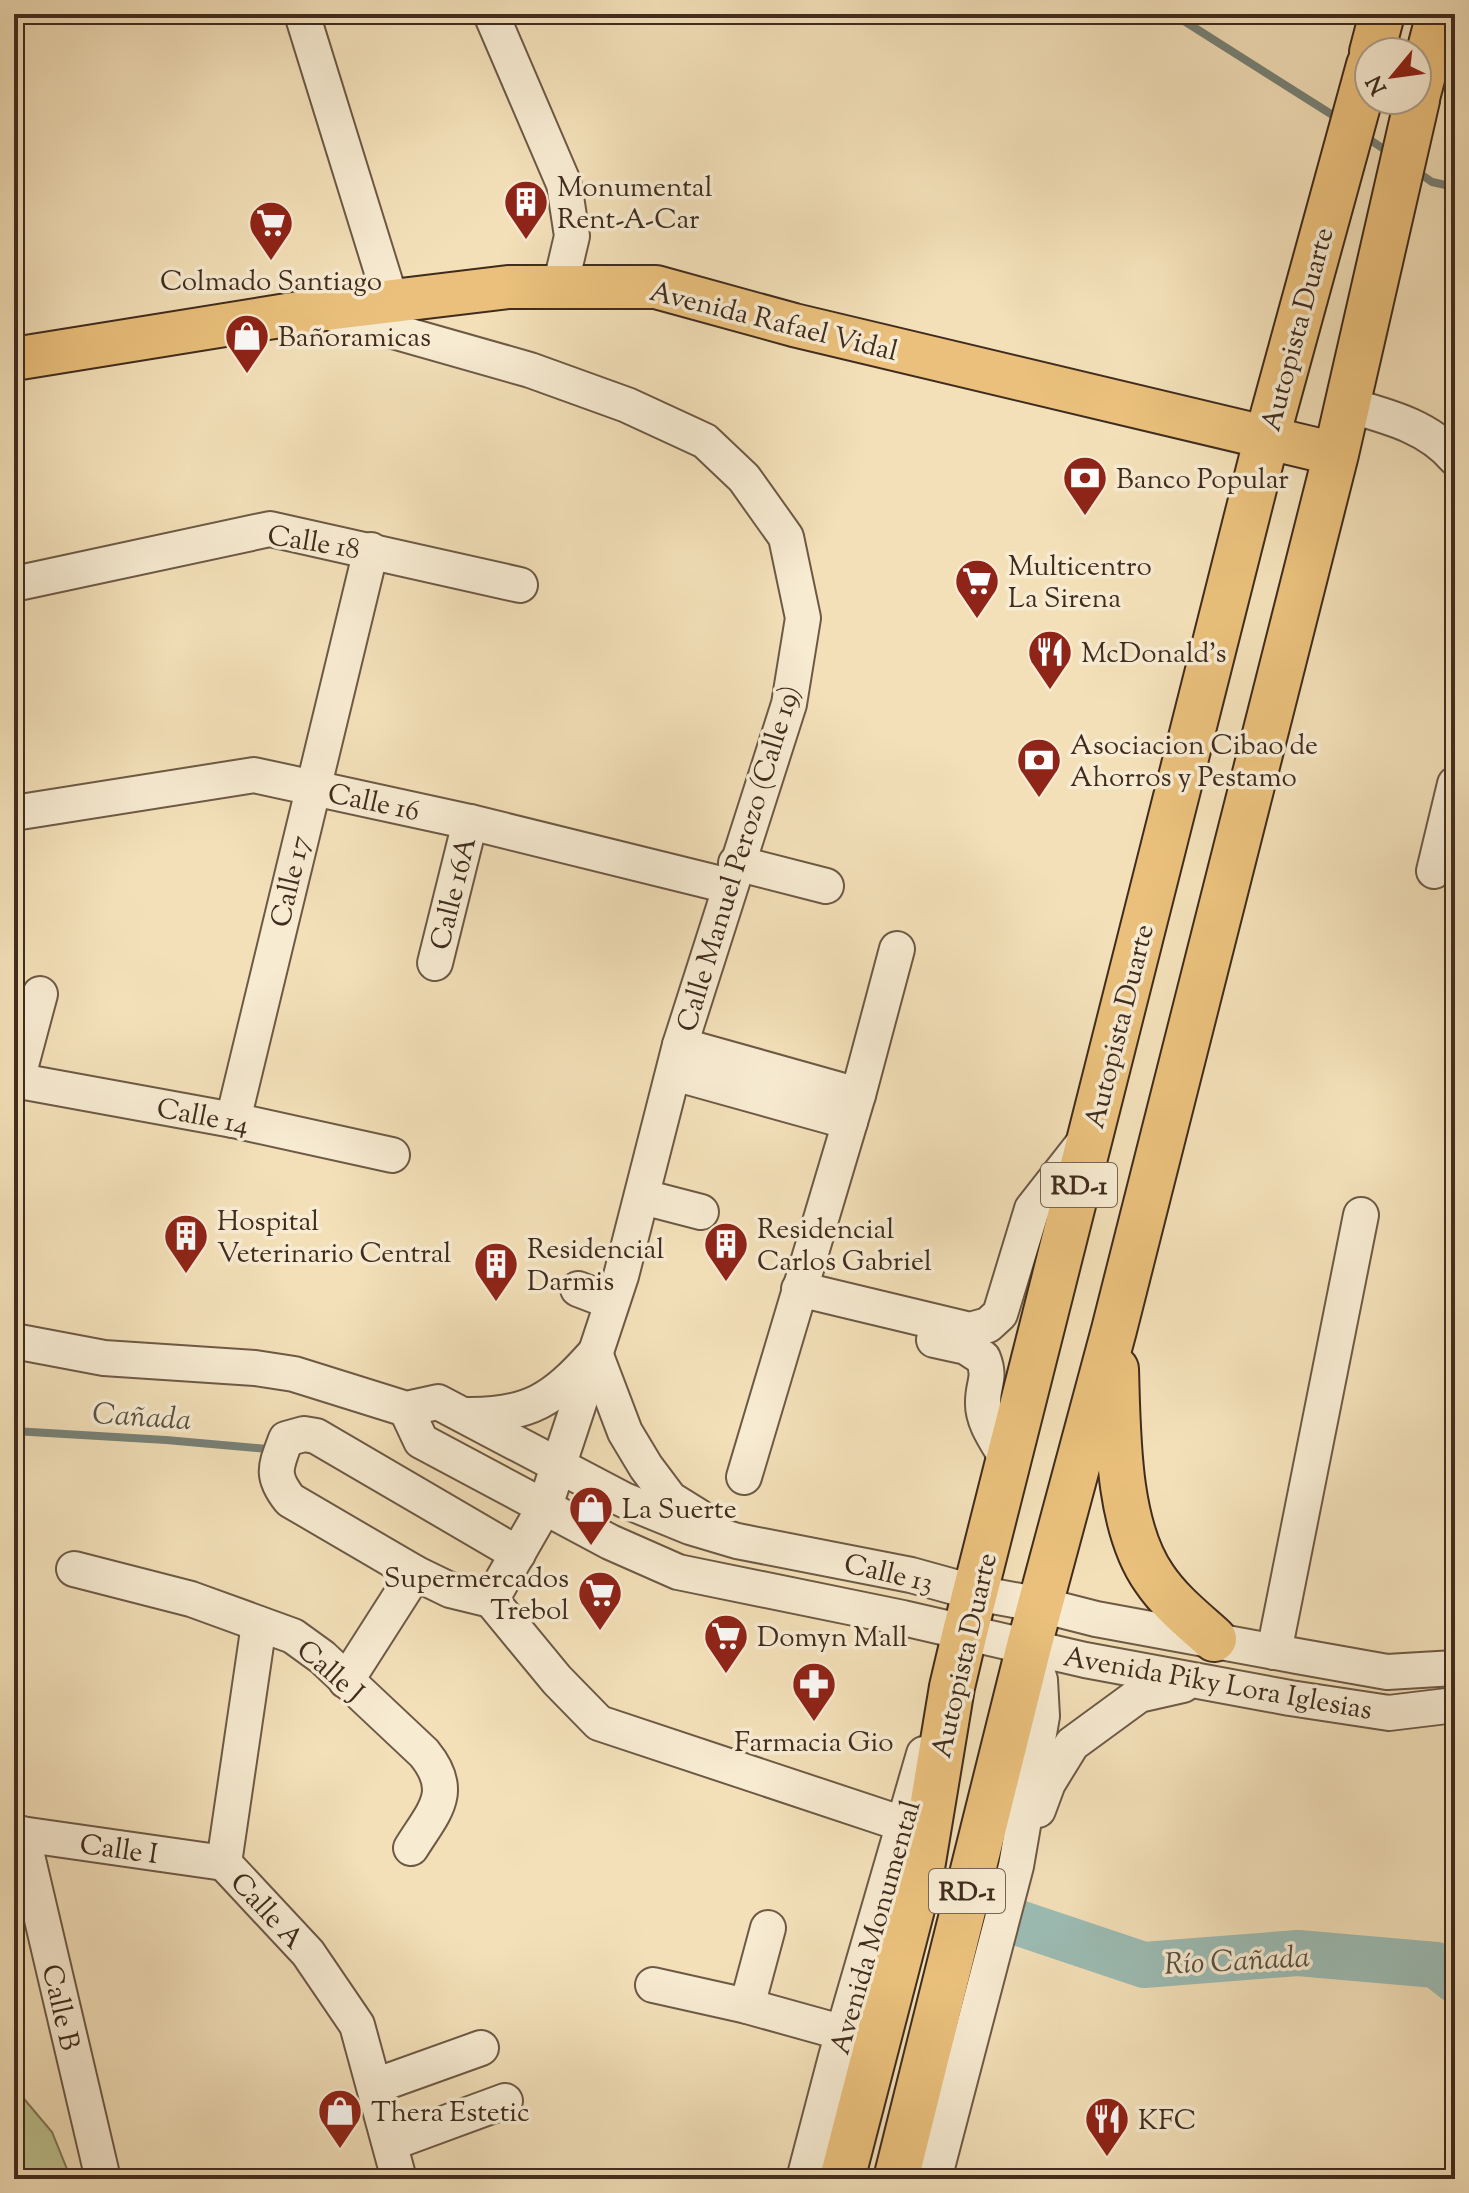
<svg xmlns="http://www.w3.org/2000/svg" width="1469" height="2193" font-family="'Sorts Mill Goudy',serif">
<rect width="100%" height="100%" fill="#f3e0b9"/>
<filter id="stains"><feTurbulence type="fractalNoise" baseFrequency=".0025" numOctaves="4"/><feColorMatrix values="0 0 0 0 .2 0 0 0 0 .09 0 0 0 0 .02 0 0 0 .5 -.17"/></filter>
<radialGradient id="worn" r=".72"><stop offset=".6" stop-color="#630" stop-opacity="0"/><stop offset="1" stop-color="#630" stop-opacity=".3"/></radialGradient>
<polygon fill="#bcc28f" stroke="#7e7756" stroke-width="2" points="14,2087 52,2132 71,2179 14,2179"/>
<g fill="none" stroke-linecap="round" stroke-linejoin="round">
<g stroke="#778278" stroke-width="8">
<polyline points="1173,14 1342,121"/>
<polyline points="1363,135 1391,154"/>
<polyline points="1416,171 1432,182 1455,187"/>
<polyline points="14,1431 166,1440 267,1449"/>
</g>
<polyline stroke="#9cbcb4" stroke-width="46" points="1019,1923 1144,1965 1298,1953 1436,1965 1455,1980"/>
<g stroke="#6d5945" stroke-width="38">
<g id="minor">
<polyline points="302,14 391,301"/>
<polyline points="491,14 564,184 572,236 560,287"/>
<polyline points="326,312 530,370 627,405 705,441 744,478 786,537 803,618 789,704 680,1045 621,1276 545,1506 491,1600 557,1680 599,1723 903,1824"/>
<path d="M1348,405C1386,416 1428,426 1455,458"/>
<polyline points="14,584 270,529 520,585"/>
<polyline points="14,813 254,775 470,822 729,886"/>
<polyline points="736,863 826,886"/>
<polyline points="1434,871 1455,784"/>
<polyline points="435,963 470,822"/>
<polyline points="680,1045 858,1095"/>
<polyline points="674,1073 850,1122"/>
<polyline points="14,1080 233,1120 392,1155"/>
<polyline points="17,1080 40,994"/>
<polyline points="233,1120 371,550"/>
<polyline points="643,1197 701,1212"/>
<polyline points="578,1289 612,1302"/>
<polyline points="799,1289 970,1330 988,1325 1000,1314 1032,1209 1086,1140"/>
<path d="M934,1340L966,1347L983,1358C991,1378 983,1383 983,1402C982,1423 999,1444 1009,1462"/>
<polyline points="14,1341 104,1358 255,1368 294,1374 406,1409 438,1402 624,1500 690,1527 737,1541 911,1575 976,1593 1041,1605 1096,1619 1297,1656 1387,1672 1455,1668"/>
<polyline points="406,1409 421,1441 610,1542 678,1572 903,1618 1085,1660 1290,1698 1389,1713 1455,1705"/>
<path d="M466,1415C530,1416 554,1399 595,1353L625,1432L646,1467L670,1499L699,1517"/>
<polyline points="744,1477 858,1095 897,949"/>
<path d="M74,1569L191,1599L293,1636L322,1657L424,1753C456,1792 434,1811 411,1848"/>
<path d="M491,1600L450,1590L415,1573L290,1500C270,1475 276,1466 286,1439L304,1434L316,1436L518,1554"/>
<polyline points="259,1624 224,1863 308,1953 357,2025 399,2179"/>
<polyline points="1274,1652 1361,1215"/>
<polyline points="346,1681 415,1573"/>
<polyline points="1038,1810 1048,1783 1072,1744 1139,1695 1183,1685"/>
<polyline points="14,1833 224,1863"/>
<polyline points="22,1834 103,2179"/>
<polyline points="653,1985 747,2006 768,1928"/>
<polyline points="747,2006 844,2033"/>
<polyline points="375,2086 481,2048"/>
<polyline points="391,2143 505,2101"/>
<polyline points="804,2179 836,2057 924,1754"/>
<polyline points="934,2179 1016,1866 1042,1716 1040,1680 1029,1646"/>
</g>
</g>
<g stroke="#402c1e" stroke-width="46">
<polyline id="major" points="14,359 318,310 508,287 656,287 794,325 1336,454"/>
</g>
<g stroke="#402c1e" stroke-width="48">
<g id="highway">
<polyline points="1372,52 1382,14"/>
<polyline points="1417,98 1439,14"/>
<path d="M1116,1369C1118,1433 1117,1525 1154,1578C1170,1602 1193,1620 1214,1639"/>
<polyline points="842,2179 921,1874 952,1687 965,1632 1267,437 1369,65"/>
<polyline points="896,2179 1029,1646 1114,1330 1336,454 1417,100"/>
</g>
</g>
<use href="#minor" stroke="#f7ebd2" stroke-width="34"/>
<use href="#major" stroke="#eac07c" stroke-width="42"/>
<use href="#highway" stroke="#eac07c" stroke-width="44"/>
</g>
<defs>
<g id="building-pin" transform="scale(2.3)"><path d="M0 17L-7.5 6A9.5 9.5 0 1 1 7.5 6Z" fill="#8f2418" stroke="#f7ebd2"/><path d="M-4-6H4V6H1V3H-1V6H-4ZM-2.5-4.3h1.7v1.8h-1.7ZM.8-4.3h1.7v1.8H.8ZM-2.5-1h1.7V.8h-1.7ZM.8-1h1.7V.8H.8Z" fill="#fff"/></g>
<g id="supermarket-pin" transform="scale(2.3)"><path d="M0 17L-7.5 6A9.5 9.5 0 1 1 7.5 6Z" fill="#8f2418" stroke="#f7ebd2"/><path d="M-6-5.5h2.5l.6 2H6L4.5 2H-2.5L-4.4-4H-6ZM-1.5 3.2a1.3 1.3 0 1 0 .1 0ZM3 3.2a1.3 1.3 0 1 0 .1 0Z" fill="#fff"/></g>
<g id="shop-pin" transform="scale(2.3)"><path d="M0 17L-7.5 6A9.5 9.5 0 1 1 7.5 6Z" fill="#8f2418" stroke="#f7ebd2"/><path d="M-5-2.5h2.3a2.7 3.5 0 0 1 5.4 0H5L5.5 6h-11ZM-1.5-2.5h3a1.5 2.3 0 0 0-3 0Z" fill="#fff"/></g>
<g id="bank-pin" transform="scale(2.3)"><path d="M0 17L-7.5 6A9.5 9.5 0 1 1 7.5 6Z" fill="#8f2418" stroke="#f7ebd2"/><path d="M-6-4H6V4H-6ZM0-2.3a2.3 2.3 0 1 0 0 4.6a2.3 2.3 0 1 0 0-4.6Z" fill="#fff"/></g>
<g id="restaurant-pin" transform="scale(2.3)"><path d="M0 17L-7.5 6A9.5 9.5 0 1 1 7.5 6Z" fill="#8f2418" stroke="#f7ebd2"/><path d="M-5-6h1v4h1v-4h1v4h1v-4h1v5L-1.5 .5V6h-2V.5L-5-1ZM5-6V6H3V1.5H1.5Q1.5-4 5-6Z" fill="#fff"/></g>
<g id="pharmacy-pin" transform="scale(2.3)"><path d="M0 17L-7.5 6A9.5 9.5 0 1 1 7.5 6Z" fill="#8f2418" stroke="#f7ebd2"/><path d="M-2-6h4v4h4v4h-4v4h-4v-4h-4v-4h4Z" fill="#fff"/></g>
</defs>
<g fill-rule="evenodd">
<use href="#building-pin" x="526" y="202"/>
<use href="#supermarket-pin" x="271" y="223"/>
<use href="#shop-pin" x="247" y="336"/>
<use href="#bank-pin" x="1085" y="478"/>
<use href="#supermarket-pin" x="977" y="581"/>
<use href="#restaurant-pin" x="1050" y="652"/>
<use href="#bank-pin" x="1039" y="760"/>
<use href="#building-pin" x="186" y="1236"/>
<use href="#building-pin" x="726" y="1244"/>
<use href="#building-pin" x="496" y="1264"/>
<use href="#shop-pin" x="591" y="1508"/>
<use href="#supermarket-pin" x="600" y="1593"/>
<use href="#supermarket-pin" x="726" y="1636"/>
<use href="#pharmacy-pin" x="814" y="1684"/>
<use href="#shop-pin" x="340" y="2111"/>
<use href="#restaurant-pin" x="1107" y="2119"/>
</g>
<g text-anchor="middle" stroke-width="7" stroke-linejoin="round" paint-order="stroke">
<g fill="#f7ebd2" stroke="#776554" stroke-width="2">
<rect x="1041" y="1163" width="76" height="44" rx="6"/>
<rect x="929" y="1869" width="76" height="44" rx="6"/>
</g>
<g font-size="26" font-weight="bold" fill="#402c1e">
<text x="1079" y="1194">RD-1</text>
<text x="967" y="1900">RD-1</text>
</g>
<g font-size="28" fill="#402c1e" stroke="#f7ebd2" text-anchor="start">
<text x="557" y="196">Monumental<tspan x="557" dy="32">Rent-A-Car</tspan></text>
<text x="271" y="290" text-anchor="middle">Colmado Santiago</text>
<text x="278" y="346">Bañoramicas</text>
<text x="1116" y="488">Banco Popular</text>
<text x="1008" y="575">Multicentro<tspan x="1008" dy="32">La Sirena</tspan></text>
<text x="1081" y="662">McDonald's</text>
<text x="1070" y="754">Asociacion Cibao de<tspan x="1070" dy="32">Ahorros y Pestamo</tspan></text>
<text x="217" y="1230">Hospital<tspan x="217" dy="32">Veterinario Central</tspan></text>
<text x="757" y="1238">Residencial<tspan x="757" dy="32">Carlos Gabriel</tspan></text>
<text x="527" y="1258">Residencial<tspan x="527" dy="32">Darmis</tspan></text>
<text x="622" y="1518">La Suerte</text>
<text x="569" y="1587" text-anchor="end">Supermercados<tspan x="569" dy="32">Trebol</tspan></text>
<text x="757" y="1646">Domyn Mall</text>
<text x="814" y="1751" text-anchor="middle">Farmacia Gio</text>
<text x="371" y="2121">Thera Estetic</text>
<text x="1138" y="2129">KFC</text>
</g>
<g font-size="28" fill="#402c1e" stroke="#f7ebd2">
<text transform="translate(774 320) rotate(14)" y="10">Avenida Rafael Vidal</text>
<text transform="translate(1296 329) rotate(-75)" y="10">Autopista Duarte</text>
<text transform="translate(314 541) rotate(9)" y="10">Calle 18</text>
<text transform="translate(374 801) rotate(12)" y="10">Calle 16</text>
<text transform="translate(737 858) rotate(-73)" y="10">Calle Manuel Perozo (Calle 19)</text>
<text transform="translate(289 881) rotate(-77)" y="10">Calle 17</text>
<text transform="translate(452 893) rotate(-76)" y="10">Calle 16A</text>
<text transform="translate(1118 1026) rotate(-76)" y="10">Autopista Duarte</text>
<text transform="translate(203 1115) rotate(11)" y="10">Calle 14</text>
<text transform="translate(889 1572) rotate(13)" y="10">Calle 13</text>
<text transform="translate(963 1655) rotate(-77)" y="10">Autopista Duarte</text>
<text transform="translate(331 1670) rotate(41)" y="10">Calle J</text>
<text transform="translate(1218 1682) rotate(10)" y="10">Avenida Piky Lora Iglesias</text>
<text transform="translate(119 1848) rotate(8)" y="10">Calle I</text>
<text transform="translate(268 1910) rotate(47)" y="10">Calle A</text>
<text transform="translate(874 1927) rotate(-74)" y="10">Avenida Monumental</text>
<text transform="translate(62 2007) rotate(77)" y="10">Calle B</text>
</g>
<g font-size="30" font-style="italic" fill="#575044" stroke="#f7ebd2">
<text transform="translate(142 1416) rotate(4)" y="10">Cañada</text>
<text transform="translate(1237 1960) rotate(-3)" y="10">Río Cañada</text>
</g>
</g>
<rect width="1469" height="2193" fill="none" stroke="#f3e0b9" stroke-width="48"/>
<rect x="16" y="16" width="1437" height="2161" fill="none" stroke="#402c1e" stroke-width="4"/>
<rect x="24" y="24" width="1421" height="2145" fill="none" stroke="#402c1e" stroke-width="2"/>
<g transform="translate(1393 76) rotate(241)"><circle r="38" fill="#f7ebd2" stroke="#ae9f8a" stroke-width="2"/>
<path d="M0-6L14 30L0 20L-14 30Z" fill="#8f2418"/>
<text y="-12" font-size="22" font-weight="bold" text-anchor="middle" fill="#402c1e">N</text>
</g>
<rect width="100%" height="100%" filter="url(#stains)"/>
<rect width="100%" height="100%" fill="url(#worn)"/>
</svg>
